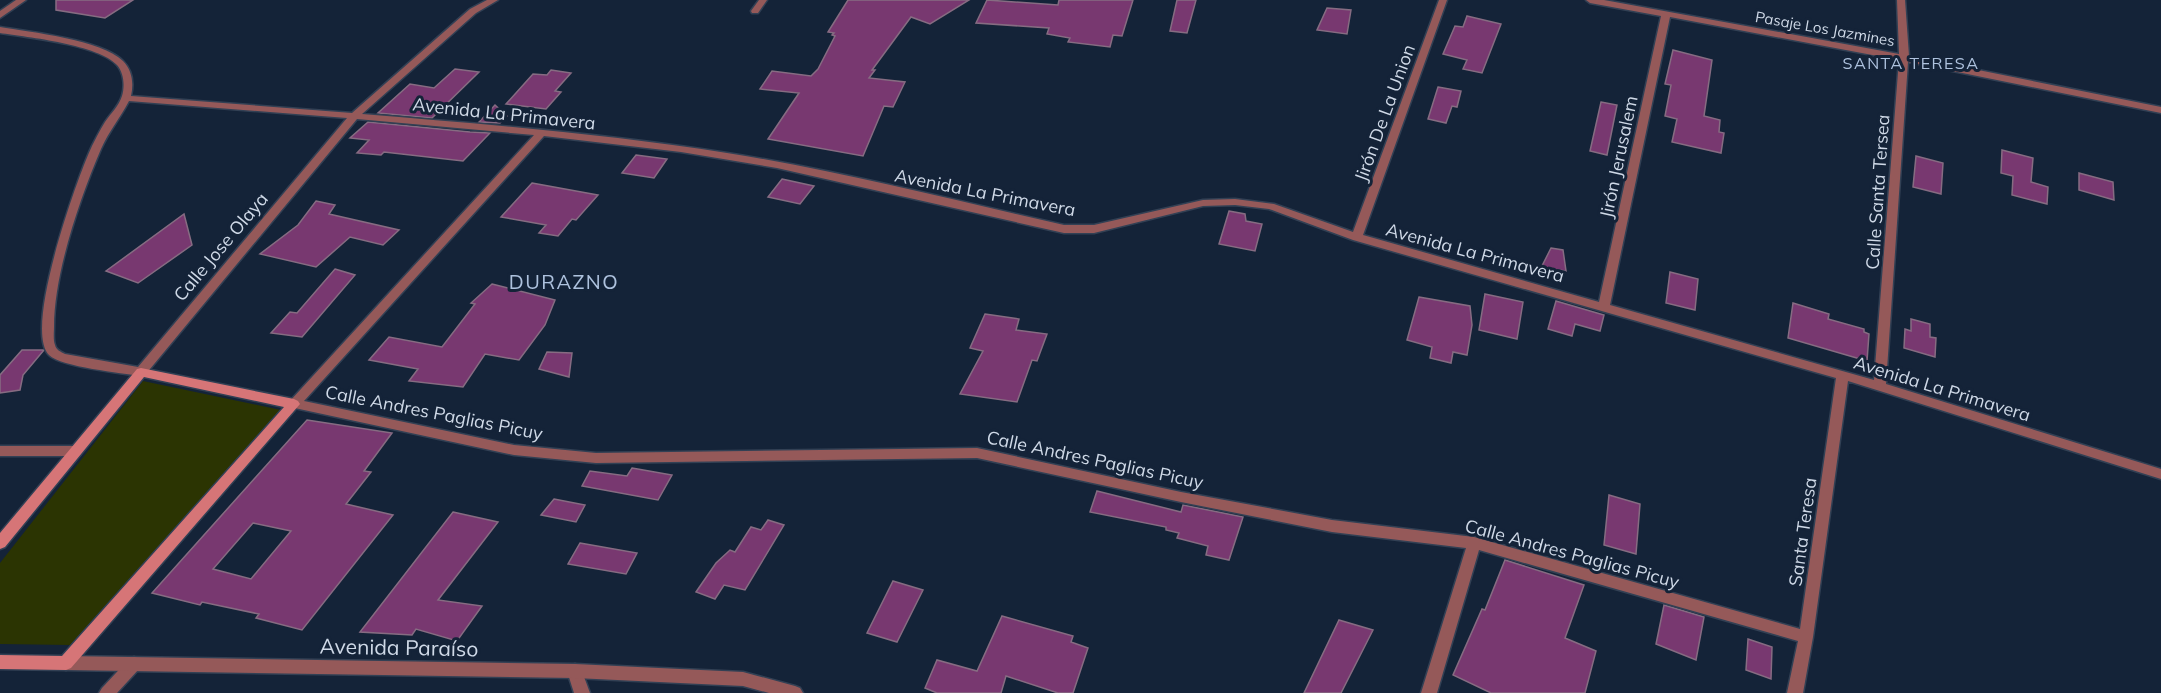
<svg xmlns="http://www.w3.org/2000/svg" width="2161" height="693" font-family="Mulish,sans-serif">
<rect width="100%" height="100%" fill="#142338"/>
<polygon fill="#2b3402" points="143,381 281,410 70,645 0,644 0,563"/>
<g fill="#783870" stroke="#866c82" stroke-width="1.5" fill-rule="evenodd">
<polygon points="56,0 133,0 105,18 56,10"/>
<polygon points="848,0 969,0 930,24 911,17 872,70 875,70 869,78 905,82 893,107 884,106 863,156 768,139 799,93 760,89 772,71 811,76 818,69 835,36 832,35 834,33 828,32"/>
<polygon points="987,0 1058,5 1059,0 1133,0 1122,36 1113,35 1110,47 1068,42 1070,38 1047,34 1049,28 976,23"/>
<polygon points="1177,0 1196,0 1187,33 1170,31"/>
<polygon points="1327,8 1351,10 1347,34 1317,30"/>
<polygon points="1467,16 1501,24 1482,73 1463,69 1467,60 1443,54 1455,26 1463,27"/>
<polygon points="1673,50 1712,60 1704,116 1720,120 1719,132 1724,133 1721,153 1672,142 1677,119 1665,116 1671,85 1665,84"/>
<polygon points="455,69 479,72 432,118 378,113 410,84 434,88"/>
<polygon points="551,70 571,73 555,91 561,92 546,109 506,104 533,74 547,75"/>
<polygon points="1438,87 1461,91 1457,107 1452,106 1446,123 1428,119"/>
<polygon points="1601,102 1617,105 1607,155 1590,151"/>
<polygon points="495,105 507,116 500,123 479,122"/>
<polygon points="368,122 470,132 490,133 463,161 384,152 381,155 357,153 369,140 350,138"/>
<polygon points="2002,150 2033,158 2031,182 2048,187 2047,204 2012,195 2013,176 2001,173"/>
<polygon points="636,155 667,159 654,178 622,173"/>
<polygon points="1916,156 1943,163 1941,194 1913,187"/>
<polygon points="2079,173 2113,182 2114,200 2079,190"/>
<polygon points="782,179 814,186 800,204 768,197"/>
<polygon points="532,183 598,195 576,220 572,219 558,236 539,233 546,225 501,217"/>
<polygon points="316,201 335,205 329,214 399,230 383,245 350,237 316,267 260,254 298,225"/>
<polygon points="1229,211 1245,214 1246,221 1262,224 1255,251 1219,244"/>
<polygon points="184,214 192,245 138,283 106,271"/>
<polygon points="1551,248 1563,250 1566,271 1541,268"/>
<polygon points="335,269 355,275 302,337 271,333 290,312 297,313"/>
<polygon points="1670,272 1698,279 1695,310 1666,303"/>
<polygon points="492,284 555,300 545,325 519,360 485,354 463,387 409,381 418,369 369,360 389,337 442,347 475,304 471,303"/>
<polygon points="1485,294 1523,302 1517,339 1479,330"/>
<polygon points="1419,297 1470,306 1472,325 1467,355 1453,352 1451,363 1430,358 1432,347 1407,340"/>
<polygon points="1556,301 1604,315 1600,331 1575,324 1572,336 1548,329"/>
<polygon points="1793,303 1829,314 1828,319 1864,329 1864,332 1869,334 1867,361 1788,338"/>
<polygon points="985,314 1019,319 1016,330 1047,334 1037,361 1032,360 1017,402 960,394 983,351 970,348"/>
<polygon points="1911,319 1930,324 1930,337 1936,338 1935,357 1904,348 1905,329 1911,331"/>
<polygon points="22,350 44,350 23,375 20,390 0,393 0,375"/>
<polygon points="547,352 572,353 569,377 539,369"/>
<path d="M307,420L392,433L364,471L371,472L346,504L393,515L302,630L256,618L259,614L202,602L200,605L152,593ZM253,523L291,531L251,579L213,569Z"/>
<polygon points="632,468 672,475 658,500 582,486 590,471 627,476"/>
<polygon points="1097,491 1181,512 1183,505 1243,517 1229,560 1206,555 1208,546 1177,538 1179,533 1166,530 1166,527 1090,512"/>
<polygon points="1609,495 1640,504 1636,554 1604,545"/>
<polygon points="554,499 585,505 576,522 541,515"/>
<polygon points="453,512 498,522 438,600 482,606 457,641 416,629 412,635 360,632"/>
<polygon points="768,520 784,525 745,590 724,585 715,599 696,592 716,563 730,550 735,552 751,527 761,530"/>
<polygon points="580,543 637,553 626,574 568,564"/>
<polygon points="1505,560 1584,585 1565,638 1596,651 1585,693 1491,693 1453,675 1482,609 1485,610"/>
<polygon points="893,581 923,590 897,642 867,633"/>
<polygon points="1664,605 1704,617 1696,660 1656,644"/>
<polygon points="1002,616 1073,636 1071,642 1088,648 1073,693 1058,693 1006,676 1001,693 937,693 925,688 937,660 977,671"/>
<polygon points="1339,620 1373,630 1341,693 1304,693"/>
<polygon points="1748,639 1772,647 1771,679 1746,670"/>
</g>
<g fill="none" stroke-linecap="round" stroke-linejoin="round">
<g stroke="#324054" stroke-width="3">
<g id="minor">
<path d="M487,0H498L476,13L362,114C484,124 607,134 727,153C841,171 952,200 1064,225H1094L1203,200L1235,199L1274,204L1353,232L1439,0H1447L1363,235L1599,302L1661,16L1590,3L1586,0H1604L1899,54L1897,0H1905L1909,56L2161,107V113L1908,62L1886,384L2161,469V479L1848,381L1813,637L1803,693H1787L1798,641L1479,550L1437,693H1421L1466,548L1332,532L1181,502L977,458L596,463L514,455L290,407L288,404L290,401L534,135L357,119L145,375L141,376C122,373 61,367 49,355C23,330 77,178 92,146C96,138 100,130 105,122C111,113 119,106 122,96C125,86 124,73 117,65C99,45 28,37 0,33V27C30,32 102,40 123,61C132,70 134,83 131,96L352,113L470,9ZM1670,17L1899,60L1874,380L1610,305ZM129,101L347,118L138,367L65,354C61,352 56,350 55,345C53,340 54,332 54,327C54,273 80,198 101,149C109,131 120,118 129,101ZM544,136L681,152L777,168L1064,233H1094L1203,206L1235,205L1269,209L1353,240L1836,378L1800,629L1474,537L1332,520L1181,492L977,448L596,453L514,445L304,401Z"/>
<polygon points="759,0 767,0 758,13 752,13 751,11"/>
<polygon points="0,446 75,446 80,447 82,451 80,455 75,456 0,456"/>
<polygon points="134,657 139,659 142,664 139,669 117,693 99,693 102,688 129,659"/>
<polygon points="575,664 580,666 590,693 574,693 567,671 570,666"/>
</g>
</g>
<g stroke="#324054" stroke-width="3">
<g id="tertiary">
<polygon points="16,0 26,0 0,18 0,11"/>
<polygon points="66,656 575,664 743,672 795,686 800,688 803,693 769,693 743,686 575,678 66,670 61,668 58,663 61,658"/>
</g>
</g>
<g stroke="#324054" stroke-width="3">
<polygon id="secondary" points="141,368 294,399 298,401 300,404 71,668 66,670 0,669 0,655 62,656 284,407 144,377 5,547 0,549 0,533 137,369"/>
</g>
<use href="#minor" fill="#955959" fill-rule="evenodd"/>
<use href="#tertiary" fill="#955959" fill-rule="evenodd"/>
<use href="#secondary" fill="#d67577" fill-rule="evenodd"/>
</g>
<g text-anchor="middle" stroke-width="6" stroke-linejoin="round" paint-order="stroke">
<g font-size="15" fill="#cfd9e7" stroke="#142338">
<text transform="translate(1825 29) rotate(10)" y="5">Pasaje Los Jazmines</text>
</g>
<g font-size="16" letter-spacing="1.5" fill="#aec2de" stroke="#142338">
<text x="1911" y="69">SANTA TERESA</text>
</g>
<g font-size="18" fill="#cfd9e7" stroke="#142338">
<text transform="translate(1385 113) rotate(-70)" y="6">Jirón De La Union</text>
<text transform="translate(504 114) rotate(6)" y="6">Avenida La Primavera</text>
<text transform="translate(1619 157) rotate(-78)" y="6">Jirón Jerusalem</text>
<text transform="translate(1878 192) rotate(-86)" y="6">Calle Santa Tersea</text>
<text transform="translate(985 193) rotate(11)" y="6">Avenida La Primavera</text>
<text transform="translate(221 247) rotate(-50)" y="6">Calle Jose Olaya</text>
<text transform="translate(1475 253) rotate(15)" y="6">Avenida La Primavera</text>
<text transform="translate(1942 389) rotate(17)" y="6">Avenida La Primavera</text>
<text transform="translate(434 413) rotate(11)" y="6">Calle Andres Paglias Picuy</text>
<text transform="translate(1095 460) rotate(12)" y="6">Calle Andres Paglias Picuy</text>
<text transform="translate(1803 532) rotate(-82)" y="6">Santa Teresa</text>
<text transform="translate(1572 554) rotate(15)" y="6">Calle Andres Paglias Picuy</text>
</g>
<g font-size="20" letter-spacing="1.5" fill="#aec2de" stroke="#142338">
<text x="564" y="289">DURAZNO</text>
</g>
<g font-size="21" fill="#cfd9e7" stroke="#142338">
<text transform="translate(399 648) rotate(1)" y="7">Avenida Paraíso</text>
</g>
</g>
</svg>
